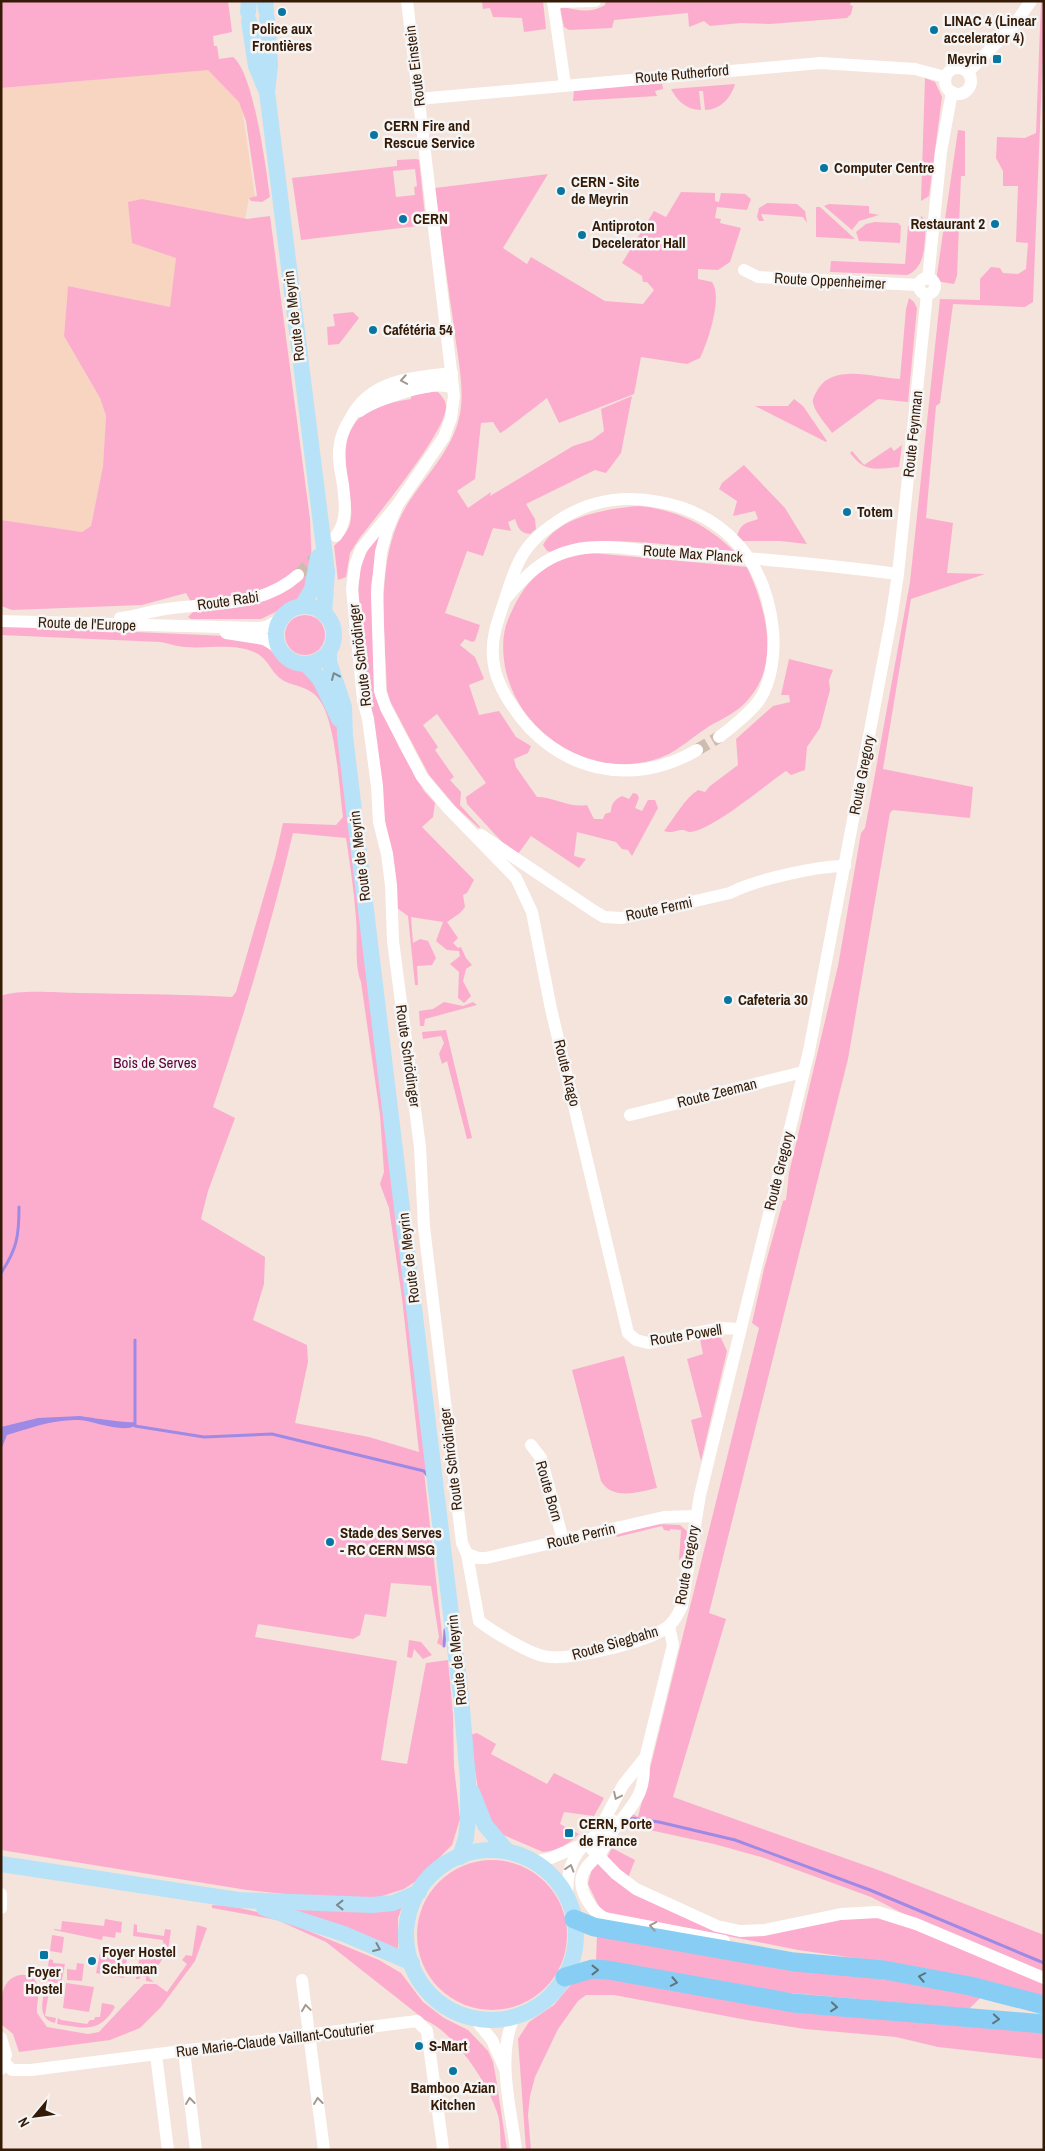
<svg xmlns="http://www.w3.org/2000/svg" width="1045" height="2151" font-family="'Archivo Narrow',sans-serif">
<rect width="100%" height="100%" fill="#f4e4db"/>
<polygon fill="#f7d5c1" points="236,67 255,197 249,198 236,267 170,308 68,286 64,336 100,398 106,416 103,466 91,526 82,532 1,520 1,88"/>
<g fill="#fcadce" fill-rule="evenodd">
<path d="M1,1H228L232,32L213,36L214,46H217L219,59L233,57C254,73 266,169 270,197L262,202L251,201L249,198L257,196L246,121L239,102L208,70L1,88Z"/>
<polygon points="482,1 543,1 546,29 524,32 522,18 493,17 490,8 483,9"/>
<path d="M606,1H851L850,5L853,6L851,14L847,18L770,24L741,23L710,26L704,21L689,27L688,13L614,20L612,28L569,30L564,27L560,9L563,7C576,10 591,14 605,5Z"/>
<polygon points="1041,1 1044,1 1044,26 1033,302 1025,307 953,304 940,403 936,406 926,518 953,523 947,573 985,574 911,599 883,769 973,787 970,818 893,810 890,813 848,1059 709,1613 726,1619 673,1797 881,1871 1044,1935 1044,1972 900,1912 871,1897 761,1857 714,1844 622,1824 631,1813 638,1817 759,1328 752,1323 764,1269 783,1201 786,1200 789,1173 838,966 861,833 865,828 869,807 910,582 940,299 980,300 980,279 991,267 1000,268 1003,273 1018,274 1026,269 1028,243 1016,242 1018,186 1003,186 1003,171 996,158 997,137 1025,138 1036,133"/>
<polygon points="925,78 935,82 942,97 929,196 921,201"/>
<polygon points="662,83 663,89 655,91 657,96 573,101 574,90"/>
<path d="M735,84C731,98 720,110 705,110L703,91H699L701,110C687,110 677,101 671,89Z"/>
<polygon points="958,130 965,131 965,176 961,176 957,276 954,284 936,281"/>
<path d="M416,159L419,160L426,225L301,240L292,178L397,166V160ZM415,169L417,186L414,187L415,195L396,197L393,171Z"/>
<path d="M548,174L503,248L527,264L531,257L605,301L643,304L654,290L647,282H643L642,276L622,263L654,211L666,217L681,192L715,193V201L719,202L721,193L745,194L751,199L747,210L717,207L715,218L721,219L720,223L741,228L730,262L718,270L698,269V279L712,282C723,297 708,342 700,358L687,364L641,357L634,394L559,423L547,398C539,404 504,432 500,433L493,422L481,423L475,479L457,491L468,508L491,492L490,496L573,446L592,440L604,431L601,409L632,396L621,453L606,473L595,470L526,504L535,519L536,529L530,534C520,533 518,528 515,519L508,522L511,531L493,528L483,556L467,551L445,613L480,625L475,641L472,642L465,639L460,645L475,657L484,679L469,685L479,715L499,711L516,737L531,746L528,753L514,759L516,767L537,797C554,797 569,808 587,805L594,819H603L605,814L611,812C611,804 614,800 622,796L629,799L633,793L637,794L639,798L635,808L642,811L648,800H655L658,808L632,856L628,850L622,849L616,842L577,832L574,856L586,859L579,868L531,836L518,854L503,843L467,804L466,797L486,783L437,714L423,725L438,747L435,750L454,777L450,780L461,792L460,805L480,827L479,828L456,807L429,775L390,701L387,691C385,632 375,565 403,512C421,479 453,452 460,414C465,386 457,355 454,327C447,281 441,234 435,188Z"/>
<path d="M142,199L247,219L270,216L310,519L312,568L300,600L261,619H191L188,617L193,612C233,607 272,607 303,578L283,581L247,596L191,602L186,593L142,605L12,610L1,606V520L82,532L91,526L103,466L106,416L100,398L64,336L68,286L170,307L176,258L132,243L128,202Z"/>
<polygon points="767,203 797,204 805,211 807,223 803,217 761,214 764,221 759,221 757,217 759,208"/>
<polygon points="829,204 869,206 869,213 879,215 859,221 852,230 824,206"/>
<polygon points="816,207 820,207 855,239 816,237"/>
<path d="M921,216L926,220C924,239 928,267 907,275L830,272L831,261L905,264L908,226H920Z"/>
<polygon points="875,222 898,223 901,226 900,243 859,241 856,232 866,224"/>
<path d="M909,298L914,302L917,308L908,402L878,399L832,433C827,425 815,413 813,403C812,398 816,393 818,389C834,363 876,378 900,379L906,309Z"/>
<polygon points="353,312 359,318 339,344 328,345 327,327 335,326 333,314"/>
<path d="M437,391C442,396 446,401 446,407C446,432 377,515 359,539L350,553L346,577L338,580L334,546C341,539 347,533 350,524C353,511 350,498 348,485C340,427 351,409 411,399V395Z"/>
<polygon points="794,399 803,406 827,441 826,442 755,406 788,406"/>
<path d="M902,445L899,467C875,469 865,473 850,453L852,451L864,465L891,447L894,451Z"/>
<path d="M744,465L785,508L807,544L780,541H742L737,538C739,524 746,523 758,519L755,511L733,516L737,501L719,489L722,483Z"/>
<path d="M639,506C679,510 709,526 737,554C689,547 595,531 551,552L547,551L543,545C559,516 610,508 639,506Z"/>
<path d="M380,533L371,585L375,696L400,749L424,791L435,803L433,817L422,827L474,880L467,893L463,895L465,907L460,913L447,922L458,938L453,943L458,948L461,947L466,958L472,965L466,969L463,981L471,996L464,1003L458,998L459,972L450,964L460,956L459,951L447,950L436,941L443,922L411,917L413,943L420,939L428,941L436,958L432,965L417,966L418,985H415L408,916L397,908L361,648C364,637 361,629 360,617C356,585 358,557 380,533Z"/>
<path d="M592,553L747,567C766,609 782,664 746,702C735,714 721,719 708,727C682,744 673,758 639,763C577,773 517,727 505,667C502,649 502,632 510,615C528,575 548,559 592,553Z"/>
<circle cx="305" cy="635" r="20"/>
<path d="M1,626L226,636L263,643L287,667L307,673L335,719L338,732L428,1472L424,1471L443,1643L442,1646L437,1643L439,1637L431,1586L391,1583L386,1617L365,1614L360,1635L353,1639L258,1624L255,1637L397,1661L381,1760L407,1764L426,1663L448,1660L453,1715L454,1767L460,1819L452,1845L416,1881L404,1889L376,1898L304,1896L247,1890L1,1850V996C20,989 57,993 78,993C129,994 180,994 232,997L236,992L275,858L283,823L336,825L343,817C339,788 336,719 318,698C308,686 296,687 284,681C272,675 269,660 258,654C236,642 209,649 186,647C178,647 168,643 160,642L1,635ZM293,833L346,838C350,864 354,891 356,918C358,938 354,965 361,982L380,1115L384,1172L380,1184L389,1208L402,1298L419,1452L369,1437L295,1423L308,1362L307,1345L253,1320L264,1284L265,1257L201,1219L208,1191L235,1118L213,1107C244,1016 271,926 293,833Z"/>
<path d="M789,659L833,670L829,680L830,690L820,728L807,747L805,770L791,775L786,771C765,785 713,830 690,832C687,832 685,830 683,830C675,830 672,834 664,831C675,817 684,799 698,790L705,792L710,786L738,765L736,739L773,706L790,702L789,695H781Z"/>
<polygon points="444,1002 463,1006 473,1002 477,1005 425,1019 424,1026 420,1026 419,1011 433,1009"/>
<polygon points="446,1030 472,1138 467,1139 447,1061 442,1064 439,1054 444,1043 441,1036 423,1039 422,1032"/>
<polygon points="717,1337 721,1338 727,1351 701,1461 691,1420 702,1417 687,1359 703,1354 700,1339"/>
<path d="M624,1356L657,1488C638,1492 613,1501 601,1481L572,1370Z"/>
<polygon points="656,1524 680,1525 687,1531 685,1554 679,1560 681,1530 670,1529 670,1531 664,1530 662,1526 617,1537 616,1535"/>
<polygon points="409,1640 421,1642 432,1655 423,1659 414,1649 412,1658 407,1657"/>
<path d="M477,1733L496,1744L491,1754L547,1784L554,1773L604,1798L594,1816L564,1812L560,1824L579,1834C569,1844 557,1851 543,1852L494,1831L478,1790L470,1735Z"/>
<polygon points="612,1848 635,1860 628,1878 606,1859"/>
<circle cx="492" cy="1935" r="75"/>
<polygon points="599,1862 714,1929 883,1916 1044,1981 1044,1999 890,1963 798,1950 662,1923 612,1916 599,1907 588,1884 592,1868"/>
<polygon points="403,1904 398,1918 398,1949 275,1905"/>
<path d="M212,1905L231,1906L270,1915L379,1960L401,1973L423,2002L444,2018L468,2030L488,2051L493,2062L496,2078L507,2150H501C500,2138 501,2123 497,2112C487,2082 454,2032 425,2020L326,1942L277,1920L212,1908Z"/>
<polygon points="105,1919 122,1922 121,1933 116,1932 115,1938 103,1936 102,1940 54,1930 54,1929 61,1930 62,1921 104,1926"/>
<polygon points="134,1924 137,1925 137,1932 164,1936 165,1929 171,1930 168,1951 175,1953 174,1954 162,1952 166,1944 163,1943 163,1940 133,1936"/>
<path d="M197,1925L207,1928L195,1961L161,2007L140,2028L110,2040L19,2052L13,2034L1,2024C1,2013 0,1996 5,1986C12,1972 33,1970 38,1986C40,1995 36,2005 37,2013L47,2027L88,2034L99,2032L144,1984H156L167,1992L187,1964L182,1960L186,1955L192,1956Z"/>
<polygon points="52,1935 64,1937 62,1953 50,1951"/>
<polygon points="597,1935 913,1984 981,1997 969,2009 780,1992 596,1961"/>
<polygon points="101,1948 128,1952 124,1978 96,1973"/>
<polygon points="140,1953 164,1957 149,1978 154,1982 146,1981 146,1977 141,1976 139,1979 136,1979"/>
<polygon points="49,1959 53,1960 53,1963 65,1964 61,1984 46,1981"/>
<polygon points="77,1963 84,1964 82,1981 67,1980 67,1969 76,1970"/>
<polygon points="583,1975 1044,2031 1044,2059 938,2047 896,2037 805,2029 747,2020 614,1995 586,1995 578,2001 558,2029 535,2077 530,2096 528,2115 531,2150 526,2150 518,2039 529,2022 554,2005 574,1981"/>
<polygon points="66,1983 94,1987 89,2012 63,2008"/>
<path d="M46,1984L50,1985L45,2016L56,2018L55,2023C36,2019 43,1998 46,1984Z"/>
<path d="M102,2003L113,2005L115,2007C99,2034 84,2028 57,2024L58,2018L61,2020L87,2024L90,2020H94L95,2017H100Z"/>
</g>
<path fill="#9e8ae5" d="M80,1416C86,1417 132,1424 135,1422V1426C120,1433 95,1421 79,1420C54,1419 30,1428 7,1435L1,1450V1427L38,1418Z"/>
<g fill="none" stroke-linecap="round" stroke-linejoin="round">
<g stroke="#9e8ae5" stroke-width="3">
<path d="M1,1273C17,1249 19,1236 19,1207"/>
<polyline points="135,1340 135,1426 204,1437 272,1434 424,1471 427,1475"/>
<polyline points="444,1646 445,1630"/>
<polyline points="629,1818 659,1822 735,1840 870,1890 1044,1963"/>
</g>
<g stroke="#cebcb0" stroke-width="12" stroke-dasharray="12 6" stroke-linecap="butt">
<polyline points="298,575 319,554"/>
<polyline points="697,750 719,737"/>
</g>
<g stroke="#fff" stroke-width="12">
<polyline points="407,1 454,396 451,418 444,437 398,504 387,530 381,552 377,593 380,691 386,708 422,777 447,807 516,878 532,912 551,1009 628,1333 636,1340 648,1343 721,1328 740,1329"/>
<polyline points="553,1 565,85"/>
<polyline points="553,2 595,1"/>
<circle cx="958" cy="81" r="13"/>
<polyline points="968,72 1014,25 1031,1"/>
<polyline points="418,99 820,63 915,69 945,77"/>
<polyline points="744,270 758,277 919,285"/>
<circle cx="927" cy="286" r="8"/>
<polyline points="928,279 941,152 952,92"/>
<path d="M360,411C376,399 435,379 453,388"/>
<path d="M398,504L361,549L355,565L352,589L363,700L368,719L377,786L379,822L387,854L391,885L393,941L420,1147L424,1227L462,1543L467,1554L479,1621C493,1632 527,1652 543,1656C567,1662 646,1642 666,1628C674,1623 678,1614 682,1606L700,1495L809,1051L891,620L898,574L927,294"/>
<path d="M336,536C348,520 345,504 343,485C341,472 337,457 340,444C341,435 345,427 350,419C370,379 412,378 452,373"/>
<path d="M507,597C525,576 545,556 573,550C602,543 635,550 664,552C742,557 821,564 898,574"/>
<path d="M120,618C136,616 151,611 166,609C212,602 261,608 298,575"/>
<polyline points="1,621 258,628 266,627 281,619"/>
<polyline points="226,633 264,639 278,647"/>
<path d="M697,750C632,789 555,771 513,707C503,693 494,674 493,657C491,636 499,618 505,599C518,559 524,542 561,519C591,500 624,495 659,502C726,514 766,562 773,630C775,651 772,681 760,699C753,710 730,729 719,737"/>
<path d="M481,835L594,911L604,917L622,918L730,893C754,880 817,866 845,866"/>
<polyline points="630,1115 803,1072"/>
<polyline points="531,1445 541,1458 563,1540"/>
<polyline points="467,1554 478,1558 486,1558 664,1517 696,1516"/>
<path d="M643,1760C648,1797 628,1808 610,1835C607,1840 605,1847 601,1852C595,1860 585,1865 582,1876C578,1891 592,1911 604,1918L724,1941"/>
<polyline points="643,1767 673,1645 669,1626"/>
<polyline points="598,1832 623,1785 643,1760"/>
<polyline points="586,1843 616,1874 636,1889 717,1926 740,1931 764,1930 841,1914 878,1912 916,1924 1044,1978"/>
<polyline points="533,1862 551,1858 586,1843"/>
<polyline points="1,1894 1,1908"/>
<path d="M567,1898C567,1876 569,1859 586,1843C594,1835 606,1830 614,1821"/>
<polyline points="302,1980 324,2150"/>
<path d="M514,2017C496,2058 511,2108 516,2150"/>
<polyline points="474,2018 492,2040 504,2067"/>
<polyline points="1,2038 6,2055 1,2069"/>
<polyline points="184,2051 196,2150"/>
<polyline points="156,2055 168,2150"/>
<polyline points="4,2062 12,2070 31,2070 417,2021 427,2031 443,2148"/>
</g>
<g stroke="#b8e2f8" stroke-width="16">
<polyline points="265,1 266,10"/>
<polyline points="248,12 249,1"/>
<polyline points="267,18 270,65 267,92 327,572 324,614"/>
<polyline points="249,21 256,66 266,90"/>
<polyline points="302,606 312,589 318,557"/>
<circle cx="305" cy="635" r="29"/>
<polyline points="329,651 329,662 344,707 345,736 461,1697 468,1780 468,1819 466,1838 460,1857"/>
<polyline points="306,664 320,679 339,719"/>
<polyline points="472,1792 485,1825 507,1851"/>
<circle cx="491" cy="1935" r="85"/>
<polyline points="1,1864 238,1900 372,1905 393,1903 419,1892"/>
<polyline points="264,1908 344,1934 412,1963"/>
</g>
<g stroke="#88cef4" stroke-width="19">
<polyline points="574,1919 594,1927 794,1962 884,1970 970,1986 1044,2005"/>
<polyline points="565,1977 592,1969 608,1970 793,2003 1044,2024"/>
</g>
</g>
<defs><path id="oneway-chevron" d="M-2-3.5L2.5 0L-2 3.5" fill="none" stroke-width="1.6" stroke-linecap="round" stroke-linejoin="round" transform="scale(1.25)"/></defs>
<g stroke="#a4988f">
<use href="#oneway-chevron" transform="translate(404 380) rotate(170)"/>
<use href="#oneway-chevron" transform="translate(617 1796) rotate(115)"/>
<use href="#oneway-chevron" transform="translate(570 1868) rotate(-73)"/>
<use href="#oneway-chevron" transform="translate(653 1926) rotate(-170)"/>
<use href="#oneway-chevron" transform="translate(306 2008) rotate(-98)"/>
<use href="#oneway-chevron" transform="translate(190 2101) rotate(-97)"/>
<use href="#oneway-chevron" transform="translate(318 2101) rotate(-97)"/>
</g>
<g stroke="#7d888b">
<use href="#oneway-chevron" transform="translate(335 676) rotate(-114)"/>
<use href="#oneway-chevron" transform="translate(340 1905) rotate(-180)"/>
<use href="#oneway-chevron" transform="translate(377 1948) rotate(23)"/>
</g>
<g stroke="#5e747d">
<use href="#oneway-chevron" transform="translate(595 1970)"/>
<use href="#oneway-chevron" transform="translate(922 1977) rotate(-169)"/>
<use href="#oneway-chevron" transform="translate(674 1982) rotate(11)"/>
<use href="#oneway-chevron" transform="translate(834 2007) rotate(5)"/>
<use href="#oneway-chevron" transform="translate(996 2019) rotate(5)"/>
</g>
<g fill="#0876a1" stroke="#f4f5f4" stroke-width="2">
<circle cx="282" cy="12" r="5"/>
<circle cx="934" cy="30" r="5"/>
<rect x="992" y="54" width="10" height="10" rx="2.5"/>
<circle cx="374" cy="135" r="5"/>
<circle cx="824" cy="168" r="5"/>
<circle cx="561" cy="191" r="5"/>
<circle cx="403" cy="219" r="5"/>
<circle cx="995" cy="224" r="5"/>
<circle cx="582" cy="235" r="5"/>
<circle cx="373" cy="330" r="5"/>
<circle cx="847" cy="512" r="5"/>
<circle cx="728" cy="1000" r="5"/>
<circle cx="330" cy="1542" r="5"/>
<rect x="564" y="1828" width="10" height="10" rx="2.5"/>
<rect x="39" y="1950" width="10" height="10" rx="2.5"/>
<circle cx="92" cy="1961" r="5"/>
<circle cx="419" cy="2046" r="5"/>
<circle cx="453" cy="2071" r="5"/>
</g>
<g text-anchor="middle" stroke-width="5" stroke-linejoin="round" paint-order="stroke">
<g font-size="15" font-weight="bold" fill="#351a06" stroke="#f4f5f4" text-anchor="start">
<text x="944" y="26">LINAC 4 (Linear<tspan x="944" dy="17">accelerator 4)</tspan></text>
<text x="282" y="34" text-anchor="middle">Police aux<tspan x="282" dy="17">Frontières</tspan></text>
<text x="987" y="64" text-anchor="end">Meyrin</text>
<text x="384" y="131">CERN Fire and<tspan x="384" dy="17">Rescue Service</tspan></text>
<text x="834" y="173">Computer Centre</text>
<text x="571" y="187">CERN - Site<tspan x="571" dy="17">de Meyrin</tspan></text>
<text x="413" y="224">CERN</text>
<text x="985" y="229" text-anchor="end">Restaurant 2</text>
<text x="592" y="231">Antiproton<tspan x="592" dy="17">Decelerator Hall</tspan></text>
<text x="383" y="335">Cafétéria 54</text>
<text x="857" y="517">Totem</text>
<text x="738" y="1005">Cafeteria 30</text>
<text x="340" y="1538">Stade des Serves<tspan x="340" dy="17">- RC CERN MSG</tspan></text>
<text x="579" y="1829">CERN, Porte<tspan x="579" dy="17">de France</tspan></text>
<text x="102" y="1957">Foyer Hostel<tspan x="102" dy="17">Schuman</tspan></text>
<text x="44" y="1977" text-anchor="middle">Foyer<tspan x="44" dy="17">Hostel</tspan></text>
<text x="429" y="2051">S-Mart</text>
<text x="453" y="2093" text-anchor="middle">Bamboo Azian<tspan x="453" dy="17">Kitchen</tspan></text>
</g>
<g font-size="15" fill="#351a06" stroke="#f4f5f4">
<text transform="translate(415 66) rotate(-97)" y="5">Route Einstein</text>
<text transform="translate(682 74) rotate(-5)" y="5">Route Rutherford</text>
<text transform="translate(830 281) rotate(3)" y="5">Route Oppenheimer</text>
<text transform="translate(294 316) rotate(-97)" y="5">Route de Meyrin</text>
<text transform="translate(913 434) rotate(-84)" y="5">Route Feynman</text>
<text transform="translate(693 554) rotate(4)" y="5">Route Max Planck</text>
<text transform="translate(228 601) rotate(-8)" y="5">Route Rabi</text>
<text transform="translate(87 624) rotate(2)" y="5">Route de l'Europe</text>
<text transform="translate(360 655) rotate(-97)" y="5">Route Schrödinger</text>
<text transform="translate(862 775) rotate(-79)" y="5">Route Gregory</text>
<text transform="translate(360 856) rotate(-97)" y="5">Route de Meyrin</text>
<text transform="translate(659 909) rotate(-12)" y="5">Route Fermi</text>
<text transform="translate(408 1056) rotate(82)" y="5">Route Schrödinger</text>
<text transform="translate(567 1073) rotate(76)" y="5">Route Arago</text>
<text transform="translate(717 1093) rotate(-14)" y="5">Route Zeeman</text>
<text transform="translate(779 1171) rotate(-76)" y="5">Route Gregory</text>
<text transform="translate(409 1258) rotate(-97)" y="5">Route de Meyrin</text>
<text transform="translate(686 1335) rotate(-9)" y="5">Route Powell</text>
<text transform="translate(451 1459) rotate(-97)" y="5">Route Schrödinger</text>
<text transform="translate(549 1491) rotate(74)" y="5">Route Born</text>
<text transform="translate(581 1536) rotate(-13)" y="5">Route Perrin</text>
<text transform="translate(687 1565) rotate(-80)" y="5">Route Gregory</text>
<text transform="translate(615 1643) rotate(-16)" y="5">Route Siegbahn</text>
<text transform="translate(457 1660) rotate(-96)" y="5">Route de Meyrin</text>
<text transform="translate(275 2040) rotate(-7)" y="5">Rue Marie-Claude Vaillant-Couturier</text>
</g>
<g font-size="15" fill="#5f0138" stroke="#f4f5f4">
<text x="155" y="1068">Bois de Serves</text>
</g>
</g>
<rect width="1045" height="2151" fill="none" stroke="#351a06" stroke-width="5"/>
<g transform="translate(35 2116) rotate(241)" stroke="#f4f5f4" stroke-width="4" paint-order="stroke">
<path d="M0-4L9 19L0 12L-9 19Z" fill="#351a06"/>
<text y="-8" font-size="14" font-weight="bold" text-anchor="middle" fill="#351a06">N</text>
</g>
</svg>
